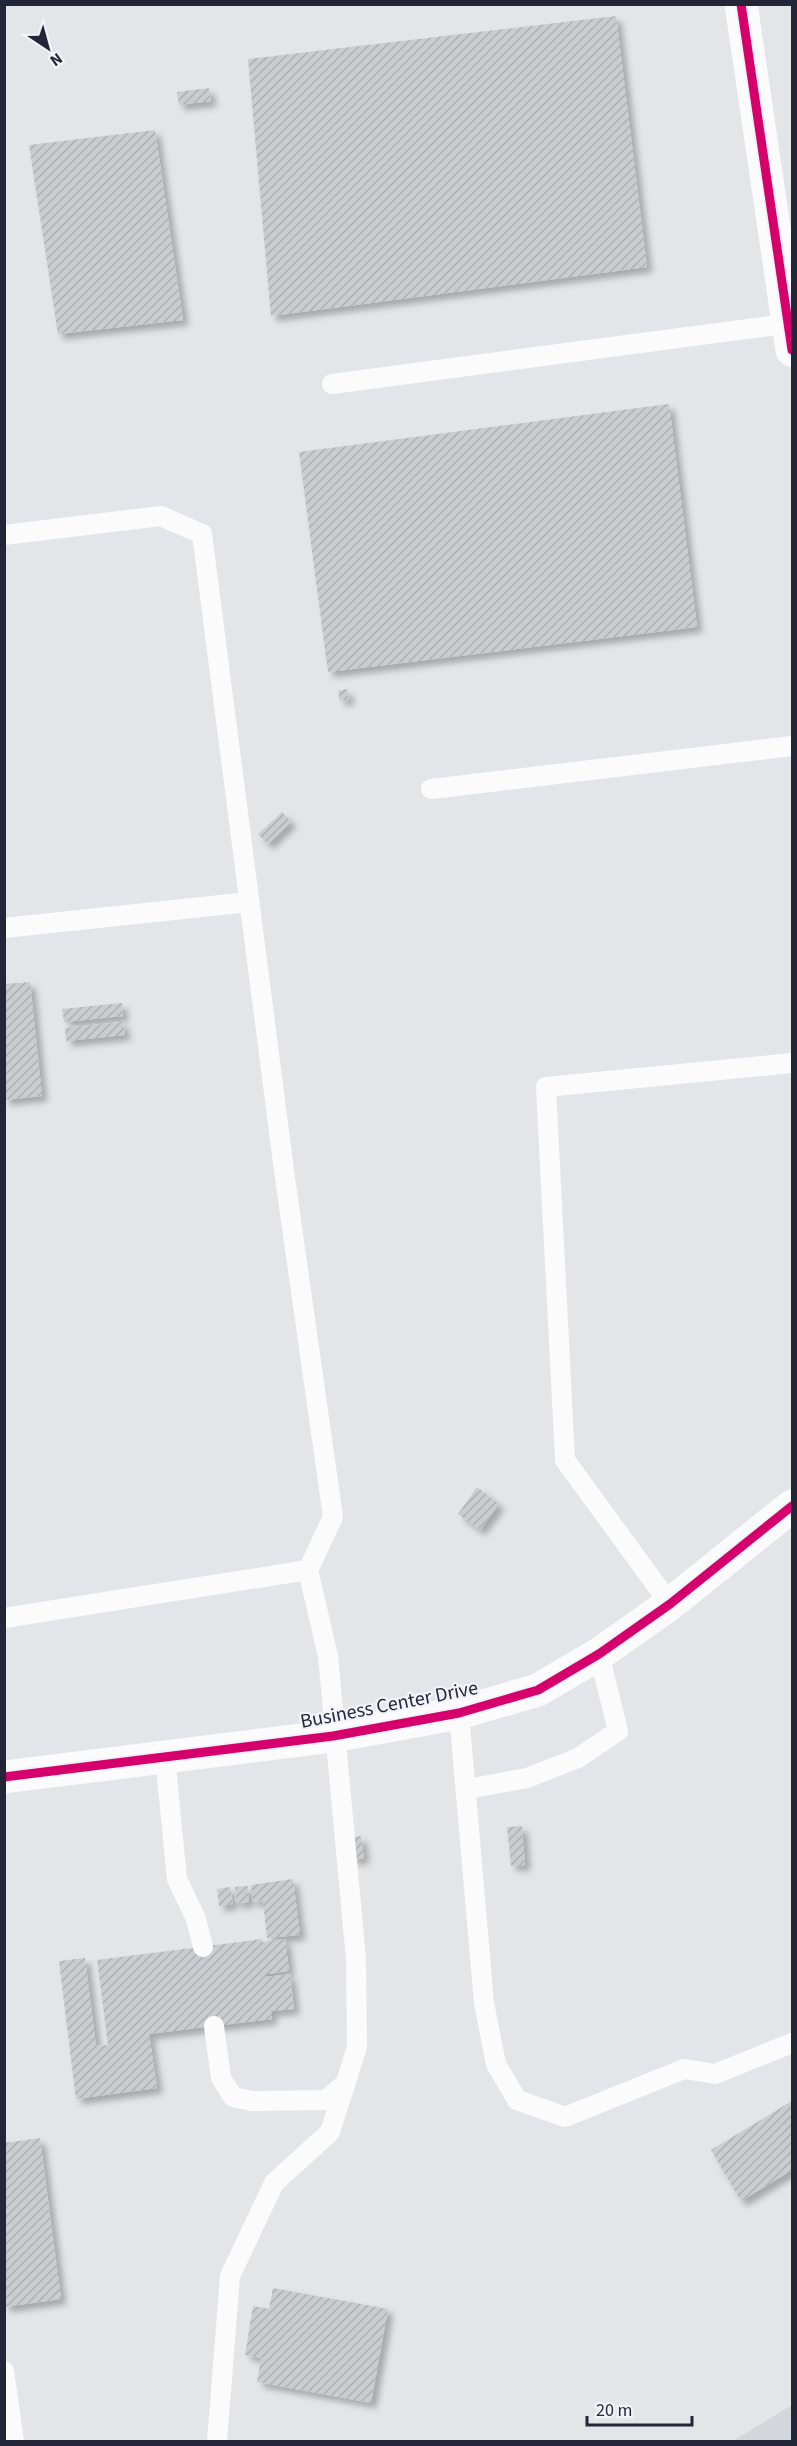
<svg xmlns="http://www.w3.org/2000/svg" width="797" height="2446" font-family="'Source Sans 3',sans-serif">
<defs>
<pattern id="building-hatch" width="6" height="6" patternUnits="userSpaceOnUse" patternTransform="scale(1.5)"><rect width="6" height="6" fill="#cbcccf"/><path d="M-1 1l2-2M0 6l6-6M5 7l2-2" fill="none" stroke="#aeafb2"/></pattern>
<filter id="shadow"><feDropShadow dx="5.5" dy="5.5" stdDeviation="3" flood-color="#0004"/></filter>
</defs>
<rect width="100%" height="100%" fill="#e3e5e8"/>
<polygon fill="#d3d6db" points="792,2405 792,2441 733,2441"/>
<g fill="url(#building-hatch)" filter="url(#shadow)">
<polygon points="616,16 647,267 271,316 248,59"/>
<polygon points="209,88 211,101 179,105 177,92"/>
<polygon points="155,130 183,320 58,334 29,145"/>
<polygon points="669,404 697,627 328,672 299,452"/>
<polygon points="347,689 349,699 340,701 338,691"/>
<polygon points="282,812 291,822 268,844 258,834"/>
<polygon points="30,982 42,1096 4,1100 4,984"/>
<polygon points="122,1003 123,1016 64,1022 62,1009"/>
<polygon points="123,1022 125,1035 66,1041 65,1028"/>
<polygon points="477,1487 499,1504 480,1530 458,1514"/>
<polygon points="522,1826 525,1865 511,1866 507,1827"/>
<polygon points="361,1836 364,1858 352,1860 349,1838"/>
<polygon points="293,1879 300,1935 267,1938 263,1901 253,1902 251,1885"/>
<polygon points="248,1886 249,1902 236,1903 235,1887"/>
<polygon points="230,1887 233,1904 219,1906 217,1889"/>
<polygon points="262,1939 262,1942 285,1939 289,1971 267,1974 267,1977 290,1974 294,2009 271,2011 272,2019 149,2034 157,2088 76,2099 59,1961 85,1958 96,2046 108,2045 97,1960"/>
<polygon points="792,2101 792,2170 741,2201 711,2150"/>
<polygon points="40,2138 61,2299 4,2307 4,2143"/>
<polygon points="273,2288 388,2309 371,2403 257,2382 261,2358 245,2355 253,2306 269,2309"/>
</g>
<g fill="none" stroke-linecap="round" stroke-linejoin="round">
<g stroke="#fbfbfc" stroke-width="20">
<polyline points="332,384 792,323"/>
<polyline points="4,535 161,516 202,534 285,1178 333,1517 308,1570 328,1656 356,1959 357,2047 330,2132 274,2183 230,2276 217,2442"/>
<polyline points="431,789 792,746"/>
<polyline points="4,928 249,902"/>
<polyline points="670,1604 565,1460 546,1087 792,1063"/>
<polyline points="4,1618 308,1570"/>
<polyline points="459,1713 484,2003 496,2064 517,2100 565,2117 684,2069 715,2074 792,2043"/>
<polyline points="165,1757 177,1879 196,1919 203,1947"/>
<polyline points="467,1789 527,1778 578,1758 618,1731 599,1654"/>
<polyline points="214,2026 221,2078 233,2097 252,2101 326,2100 345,2084"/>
<polyline points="4,2371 14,2442"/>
</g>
<g stroke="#fbfbfc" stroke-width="33">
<polyline points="741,4 792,350"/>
<polyline points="4,1777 333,1736 459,1713 538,1690 599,1654 670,1604 792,1506"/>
</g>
<g stroke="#f1f3f7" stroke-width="13">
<g id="cycleway">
<polyline points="741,4 792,350"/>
<polyline points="4,1777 333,1736 459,1713 538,1690 599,1654 670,1604 792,1506"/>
</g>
</g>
<use href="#cycleway" stroke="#d6006c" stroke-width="9"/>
</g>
<g text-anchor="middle" stroke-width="4.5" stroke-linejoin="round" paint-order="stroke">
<g font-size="20" fill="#232539" stroke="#f1f3f7">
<text transform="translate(389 1704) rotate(-11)" y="7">Business Center Drive</text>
</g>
</g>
<rect width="797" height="2446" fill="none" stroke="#232539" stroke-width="12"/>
<g transform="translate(48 48) rotate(144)" stroke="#f1f3f7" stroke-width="4.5" paint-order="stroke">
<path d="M0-4.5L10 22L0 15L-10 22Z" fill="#232539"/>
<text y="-9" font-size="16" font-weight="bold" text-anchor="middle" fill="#232539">N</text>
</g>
<path d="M587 2416v9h105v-9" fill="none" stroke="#232539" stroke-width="3"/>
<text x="596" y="2416" font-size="18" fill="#232539" stroke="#f1f3f7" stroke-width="4.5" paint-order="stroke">20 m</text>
</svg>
